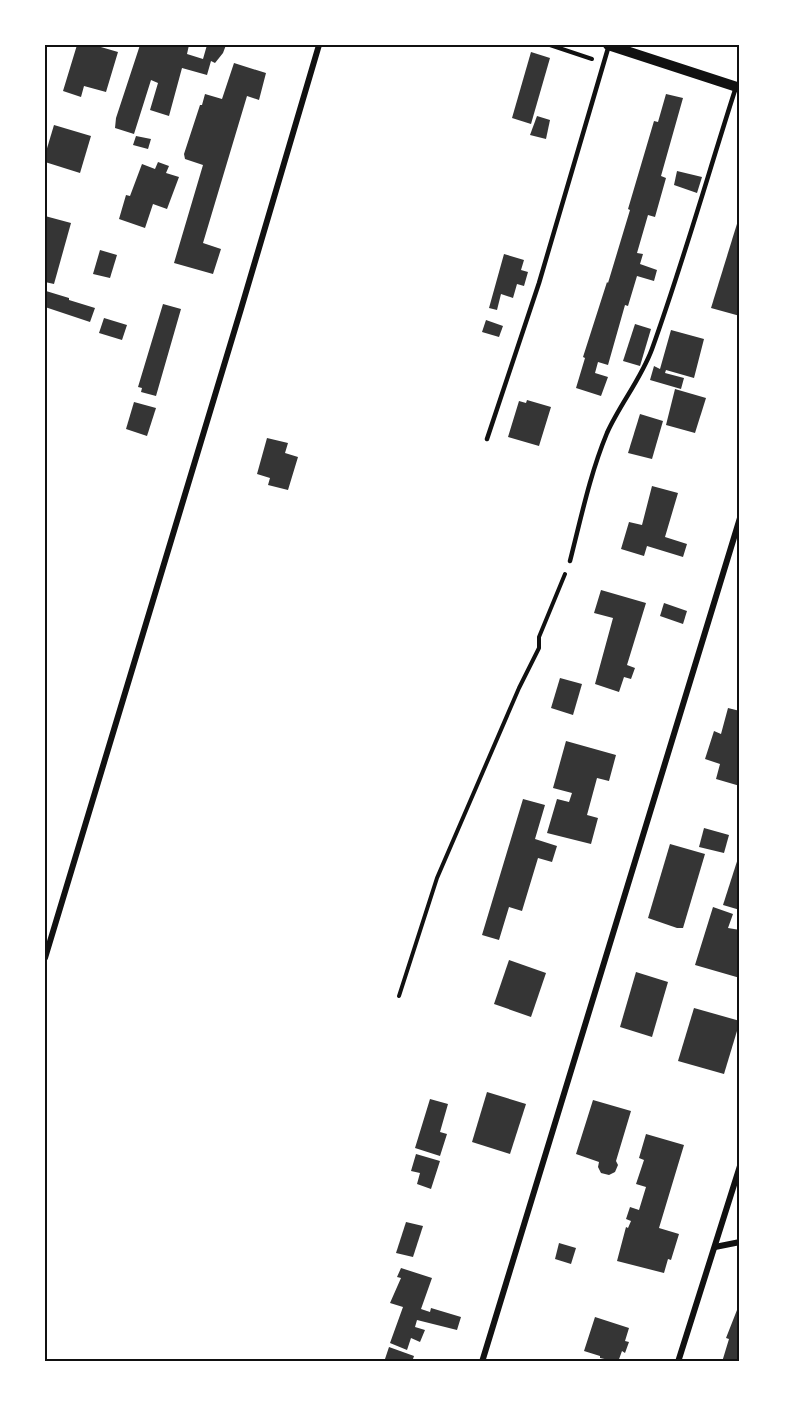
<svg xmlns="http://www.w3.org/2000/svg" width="785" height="1407" font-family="Roboto,sans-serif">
<rect width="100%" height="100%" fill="#fff"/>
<g fill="#353535">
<polygon points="77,45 94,45 118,52 106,92 84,86 81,97 63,91"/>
<polygon points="140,45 189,45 187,54 203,59 207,45 226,45 223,53 215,63 211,61 207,75 182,68 169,116 150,110 158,83 151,80 134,134 115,128 116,118"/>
<polygon points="531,52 550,58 531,124 512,118"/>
<polygon points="234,63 266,73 259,100 247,96 203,243 221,249 213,274 174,263 203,165 185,159 184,154 200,105 202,105 205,94 222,99"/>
<polygon points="666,94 683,98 661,176 666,178 655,217 648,215 637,253 643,254 640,264 657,270 654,281 637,276 628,306 625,305 608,365 598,362 595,373 608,377 601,396 576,388 585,358 583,357 607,282 608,283 630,210 628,209 654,121 658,122"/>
<polygon points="537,116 550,120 546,139 530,135"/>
<polygon points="54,125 91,136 80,173 45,162 45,155"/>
<polygon points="136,136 151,139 148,149 133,145"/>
<polygon points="158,162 169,166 166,173 179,177 167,209 153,204 145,228 119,219 126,195 130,196 142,164 155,169"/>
<polygon points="677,171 702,177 697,193 674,185"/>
<polygon points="740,214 740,316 711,308"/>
<polygon points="45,216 71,223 54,284 45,282"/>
<polygon points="100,250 117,255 110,278 93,274"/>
<polygon points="504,254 524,260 521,270 528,272 524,286 517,284 513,298 501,294 497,310 489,308"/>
<polygon points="46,291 69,298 69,300 95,308 90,322 45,307"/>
<polygon points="163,304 181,309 156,396 141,392 142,388 138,387"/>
<polygon points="104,318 127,325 122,340 99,333"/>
<polygon points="486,320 503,326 499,337 482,332"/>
<polygon points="635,324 651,329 640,366 623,361"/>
<polygon points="671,330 704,339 694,378 666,370 665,373 684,378 681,389 650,380 654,366 660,369"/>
<polygon points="675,389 706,398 695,433 666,425"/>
<polygon points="527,400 551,407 539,446 508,437 519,401 526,403"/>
<polygon points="134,402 156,408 147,436 126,429"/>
<polygon points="640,414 663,421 652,459 628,453"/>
<polygon points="267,438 288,443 285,453 298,457 288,490 268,485 270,478 257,474"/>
<polygon points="652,486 678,493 665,537 687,544 683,557 647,546 644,556 621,549 629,522 642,525"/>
<polygon points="601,590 646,603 627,665 635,668 631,679 624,677 619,692 595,684 613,618 594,613"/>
<polygon points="664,603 687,611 683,624 660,616"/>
<polygon points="560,678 582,684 573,715 551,708"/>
<polygon points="728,708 740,711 740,786 716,779 720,764 705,759 714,731 721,734"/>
<polygon points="566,741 616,755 609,781 597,778 587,815 598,818 591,844 547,833 557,799 569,802 572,793 553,788"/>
<polygon points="523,799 545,805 535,839 557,846 552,862 538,858 522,911 509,907 499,940 482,935"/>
<polygon points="704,828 729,835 724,853 699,847"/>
<polygon points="670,844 705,854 683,928 677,928 648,918"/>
<polygon points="740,852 740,910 723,905"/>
<polygon points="713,907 733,914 728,928 740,930 740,978 695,965"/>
<polygon points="509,960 546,973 531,1017 494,1004"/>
<polygon points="636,972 668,982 652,1037 620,1027"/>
<polygon points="694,1008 740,1021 724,1074 678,1061"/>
<polygon points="487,1092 526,1104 510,1154 472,1142"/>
<polygon points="430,1099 448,1104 440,1132 447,1134 440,1156 415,1148"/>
<polygon points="593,1100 631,1111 616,1161 618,1165 615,1172 609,1175 601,1173 598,1167 599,1162 576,1154"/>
<polygon points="646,1134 684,1145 659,1228 679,1234 671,1260 668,1259 664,1273 617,1261 626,1227 628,1228 631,1221 626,1219 630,1207 639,1210 646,1187 636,1184 644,1160 639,1158"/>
<polygon points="416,1154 440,1161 431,1189 417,1184 420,1173 411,1171"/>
<polygon points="406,1222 423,1226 413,1257 396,1253"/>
<polygon points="559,1243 576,1248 571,1264 555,1259"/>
<polygon points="401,1268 432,1278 421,1309 430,1312 431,1308 461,1317 457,1330 417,1320 415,1327 425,1330 420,1342 411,1338 407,1350 390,1343 403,1307 390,1303 401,1278 397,1277"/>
<polygon points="737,1310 740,1311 740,1362 722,1362 729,1339 726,1338"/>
<polygon points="595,1317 629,1328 625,1341 629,1342 625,1353 622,1351 618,1362 600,1358 600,1356 584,1351"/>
<polygon points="389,1347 414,1356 412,1362 384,1362"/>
</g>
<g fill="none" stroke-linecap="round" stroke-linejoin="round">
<g stroke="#111" stroke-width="4">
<polyline points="550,45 592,59"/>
<polyline points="399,996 437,878 519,688 539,648 539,637 565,574"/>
</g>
<g stroke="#111" stroke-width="4.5">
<polyline points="487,439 539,283 609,45"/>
<path d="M570,561C581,518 590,474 607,433C620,404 641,379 652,349C683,263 708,174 736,87"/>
</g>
<g stroke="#111" stroke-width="6">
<polyline points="45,958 241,309 319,45"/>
<polyline points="715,1247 740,1242"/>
<polyline points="482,1362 740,518"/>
<polyline points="678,1362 740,1166"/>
</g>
<polyline stroke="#111" stroke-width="10" points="608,45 740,88"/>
</g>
<rect width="785" height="1407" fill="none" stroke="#ffffff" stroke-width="93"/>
<rect x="46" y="46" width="692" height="1314" fill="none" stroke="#111" stroke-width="2"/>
</svg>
